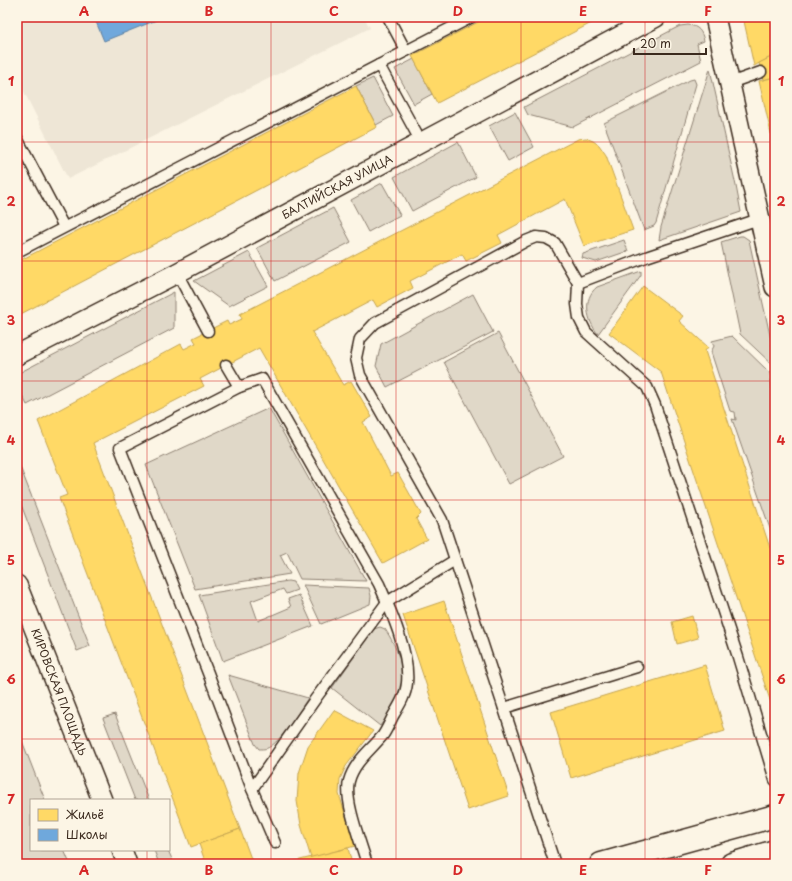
<svg xmlns="http://www.w3.org/2000/svg" width="792" height="881" font-family="'Playpen Sans',sans-serif">
<rect width="100%" height="100%" fill="#fcf5e5"/>
<filter id="ink" filterUnits="userSpaceOnUse"><feTurbulence type="fractalNoise" baseFrequency=".025" numOctaves="2"/><feDisplacementMap in="SourceGraphic" scale="8" xChannelSelector="R" yChannelSelector="G"/><feConvolveMatrix kernelMatrix="1 2 1 2 8 2 1 2 1" color-interpolation-filters="sRGB"/></filter>
<g filter="url(#ink)">
<polygon fill="#eee6d6" points="17,17 364,17 370,28 68,179 17,78"/>
<g fill="#e0d8c8" stroke="#8e8173">
<path d="M688,25C698,26 702,31 704,41L697,44L701,61L573,127L528,115L524,107L674,29L680,26Z"/>
<polygon points="414,59 432,94 414,104 395,69"/>
<polygon points="710,69 736,186 741,212 659,240 661,227"/>
<polygon points="373,78 393,116 376,125 356,86"/>
<polygon points="694,79 696,84 656,223 654,226 644,230 604,123 690,80"/>
<polygon points="515,112 534,147 508,161 489,126"/>
<polygon points="458,142 476,177 412,211 394,177"/>
<polygon points="382,183 400,215 368,232 351,200"/>
<polygon points="333,208 351,242 275,281 257,248"/>
<polygon points="740,236 743,236 749,240 775,358 775,367 740,334 721,242"/>
<polygon points="624,240 628,251 596,262 582,258 583,254"/>
<polygon points="249,252 268,286 229,306 194,281"/>
<path d="M641,271V275L598,334C587,321 582,299 597,287Z"/>
<polygon points="174,292 174,328 27,405 17,385 17,374"/>
<polygon points="473,294 493,332 387,387 376,366 381,344"/>
<polygon points="498,333 563,456 509,484 444,362"/>
<polygon points="732,336 770,373 772,389 775,390 775,543 732,419 736,420 735,412 730,411 711,352 714,346 712,341"/>
<polygon points="269,408 366,581 300,579 287,552 280,555 290,574 195,589 146,465"/>
<polygon points="17,459 90,646 77,651 17,494"/>
<polygon points="288,581 293,582 297,590 286,594 283,589 251,601 258,621 291,607 288,599 299,595 313,626 223,661 199,595"/>
<polygon points="303,585 369,588 371,596 370,604 321,624"/>
<path d="M380,627L385,629C397,647 406,669 400,691C397,704 388,715 380,726L332,688L374,629Z"/>
<path d="M228,675L308,698C299,711 283,738 271,746C267,749 264,749 259,749L255,744Z"/>
<polygon points="115,714 149,800 135,800 103,718"/>
<polygon points="17,728 45,800 31,800 31,850 64,850 70,864 17,864"/>
<polygon points="154,850 168,850 174,864 159,864"/>
</g>
<g fill="#ffd966" stroke="#c4a450">
<polygon points="488,17 603,17 437,103 412,56"/>
<polygon points="743,17 775,17 775,55 754,66"/>
<polygon points="775,55 775,77 763,80 759,63"/>
<polygon points="775,77 775,151 759,81"/>
<polygon points="356,86 377,127 17,316 17,262"/>
<polygon points="586,138 593,141 599,145 606,155 633,230 584,246 565,199 498,235 502,243 466,261 462,254 410,281 413,288 377,307 373,300 312,332 343,385 351,381 372,417 363,422 391,476 398,473 421,514 416,519 427,539 383,563 259,348 200,379 204,386 93,443 240,829 191,847 59,498 67,495 38,421 181,344 184,349 196,343 193,338 227,321 229,325 242,319 240,314 578,139"/>
<polygon points="643,286 683,316 679,321 708,347 705,351 775,563 775,711 774,712 661,372 609,333"/>
<polygon points="444,601 509,796 468,810 403,615"/>
<polygon points="692,616 698,638 677,644 672,622"/>
<polygon points="705,665 725,731 571,778 551,712"/>
<polygon points="334,710 373,731 346,766 340,779 339,794 355,846 311,858 301,825 297,801 299,773 308,746"/>
<polygon points="240,829 253,864 206,864 199,844"/>
<polygon points="348,848 352,864 285,864 300,860"/>
</g>
<polygon fill="#6fa8dc" stroke="#5f82a3" points="94,17 164,17 104,41"/>
<g fill="none" stroke-linecap="round" stroke-linejoin="round">
<g stroke="#3b2a1e" stroke-width="13">
<g id="service">
<polyline points="388,17 406,51"/>
<polyline points="379,65 421,142"/>
<polyline points="730,83 761,72"/>
<polyline points="17,138 64,227"/>
<polyline points="17,252 472,17"/>
<polyline points="177,273 208,331"/>
<polyline points="578,283 577,304 579,318 586,332 647,387 655,405 738,657 775,780"/>
<polyline points="226,365 239,387"/>
<polyline points="504,708 637,667"/>
<polyline points="252,789 316,698 387,602 455,560"/>
<path d="M275,843L252,789L208,673L120,448L239,387L262,379L379,584C391,611 410,654 407,683C406,695 399,706 393,716C390,722 387,729 383,735C371,750 354,762 349,781C344,801 361,843 367,864"/>
<polyline points="555,864 442,520 360,375 356,358 360,339 375,323 526,241 536,237 546,238 555,243 578,283 646,257 759,219"/>
</g>
</g>
<g stroke="#3b2a1e" stroke-width="22">
<g id="minor">
<polyline points="715,17 775,287"/>
<polyline points="17,355 177,273 656,17"/>
<polyline points="17,585 102,800"/>
<polyline points="122,850 127,864"/>
</g>
</g>
<g stroke="#3b2a1e" stroke-width="25">
<g id="tertiary">
<polyline points="601,864 775,816"/>
<polyline points="732,864 775,851"/>
</g>
</g>
<use href="#service" stroke="#fcf5e5" stroke-width="10"/>
<use href="#minor" stroke="#fcf5e5" stroke-width="19"/>
<use href="#tertiary" stroke="#fcf5e5" stroke-width="22"/>
</g>
</g>
<path fill="none" stroke="#d62828" stroke-width="1" stroke-opacity="0.55" d="M147,17V800M271,17V864M396,17V864M521,17V864M645,17V864M17,142H775M17,261H775M17,381H775M17,500H775M17,620H775M17,739H775M147,850V864"/>
<g text-anchor="middle" stroke-width="4" stroke-linejoin="round" paint-order="stroke">
<g font-size="11" fill="#3b2a1e" stroke="#fcf5e5">
<text transform="translate(337 187) rotate(-28)" y="4">БАЛТИЙСКАЯ УЛИЦА</text>
<text transform="translate(59 692) rotate(69)" y="4">КИРОВСКАЯ ПЛОЩАДЬ</text>
</g>
</g>
<rect width="792" height="881" fill="none" stroke="#fcf5e5" stroke-width="44"/>
<rect x="30" y="799" width="140" height="52" fill="#fcf5e5" stroke="#afa495"/>
<rect x="38" y="809" width="20" height="12" fill="#ffd966" stroke="#afa495"/>
<text x="66" y="819" font-size="12" fill="#3b2a1e">Жильё</text>
<rect x="38" y="829" width="20" height="12" fill="#6fa8dc" stroke="#afa495"/>
<text x="66" y="839" font-size="12" fill="#3b2a1e">Школы</text>
<path d="M634 48v6h72v-6" fill="none" stroke="#3b2a1e" stroke-width="2"/>
<text x="640" y="48" font-size="12" fill="#3b2a1e" stroke="#fcf5e5" stroke-width="3" paint-order="stroke">20 m</text>
<rect x="22" y="22" width="748" height="837" fill="none" stroke="#d62828" stroke-width="1.5"/>
<g font-size="13" text-anchor="middle" font-weight="bold" fill="#d62828">
<text x="84" y="16">A</text>
<text x="209" y="16">B</text>
<text x="334" y="16">C</text>
<text x="458" y="16">D</text>
<text x="583" y="16">E</text>
<text x="708" y="16">F</text>
<text x="11" y="86">1</text>
<text x="781" y="86">1</text>
<text x="11" y="206">2</text>
<text x="781" y="206">2</text>
<text x="11" y="325">3</text>
<text x="781" y="325">3</text>
<text x="11" y="445">4</text>
<text x="781" y="445">4</text>
<text x="11" y="565">5</text>
<text x="781" y="565">5</text>
<text x="11" y="684">6</text>
<text x="781" y="684">6</text>
<text x="11" y="804">7</text>
<text x="781" y="804">7</text>
<text x="84" y="875">A</text>
<text x="209" y="875">B</text>
<text x="334" y="875">C</text>
<text x="458" y="875">D</text>
<text x="583" y="875">E</text>
<text x="708" y="875">F</text>
</g>
</svg>
